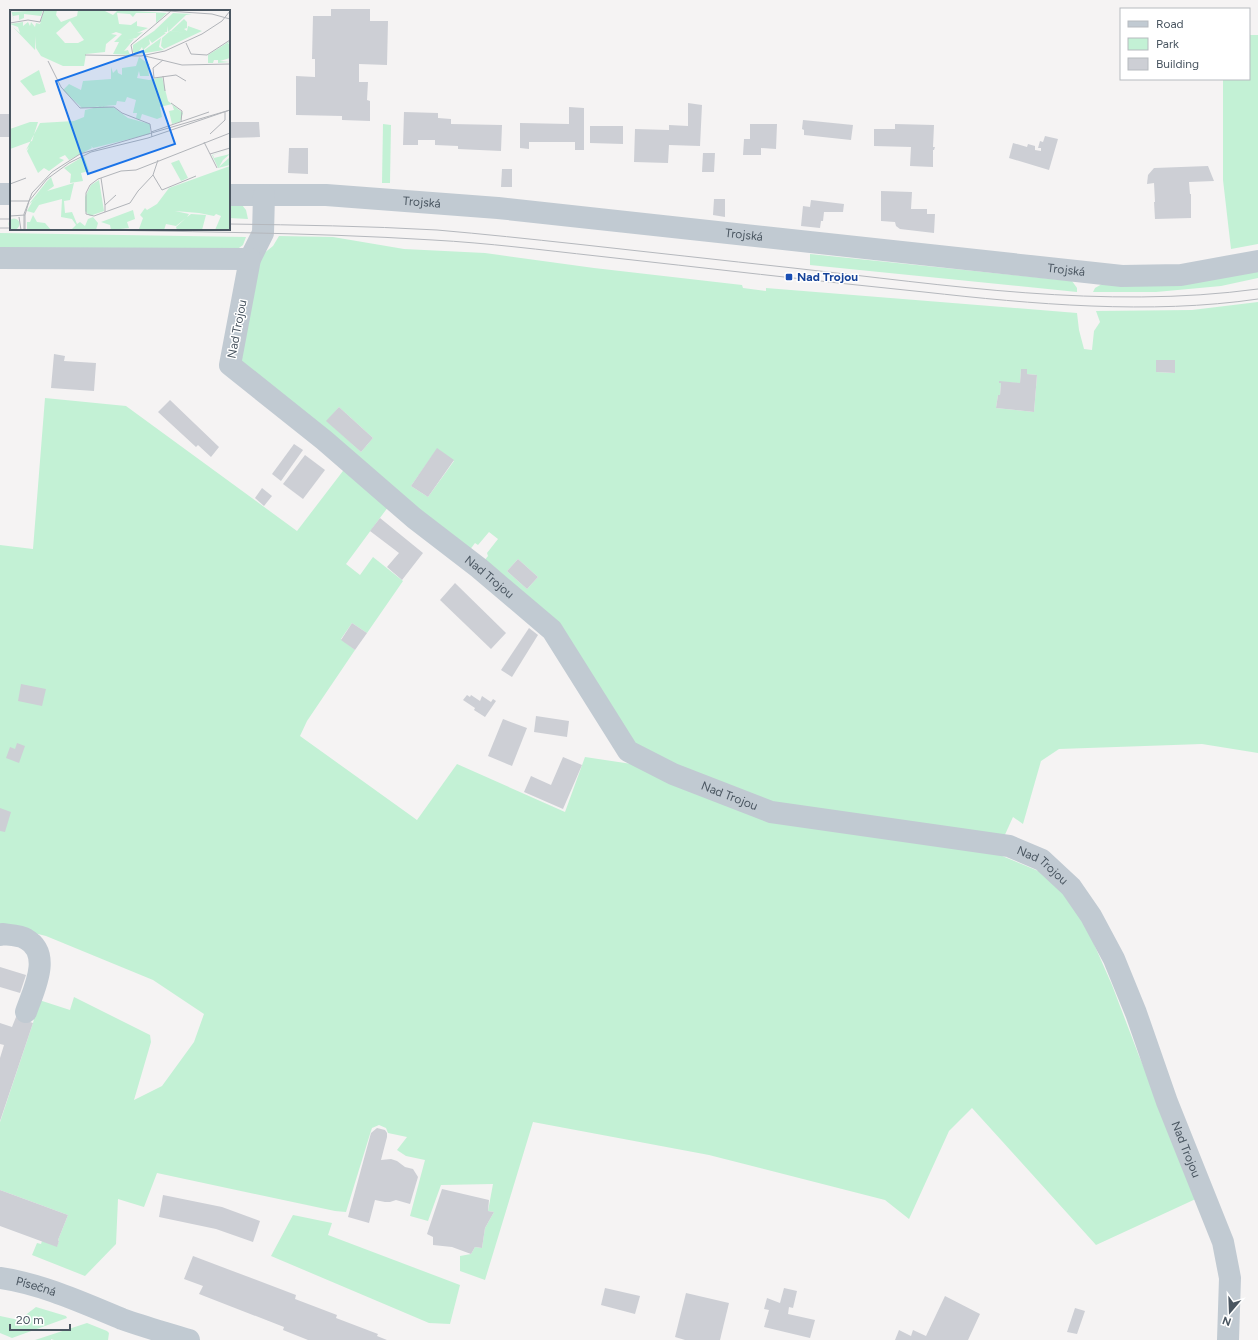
<svg xmlns="http://www.w3.org/2000/svg" width="1258" height="1340" font-family="Figtree,sans-serif">
<rect width="100%" height="100%" fill="#f5f3f3"/>
<g fill="#c3f1d5" fill-rule="evenodd">
<polygon points="1249,35 1258,35 1258,244 1231,249 1223,180 1223,79 1249,79"/>
<polygon points="383,124 391,125 390,183 382,183"/>
<polygon points="229,205 242,205 246,210 248,219 229,218"/>
<polygon points="0,233 246,237 243,245 236,250 0,253"/>
<path d="M279,236L333,237L404,249L485,253L594,268L742,285L743,288L766,291V288L1077,313L1079,330L1084,349L1092,350L1094,331L1100,322L1096,311L1192,310L1258,302V753L1202,744L1059,749L1041,761L1023,824L1013,817L1003,839L772,806L717,784L635,745L483,562L488,556L487,553L498,539L489,532L478,545L475,543L469,551L237,365L258,258L273,246ZM1156,360H1175L1174,373L1156,372ZM1021,369H1027V374L1037,375L1034,412L996,408L998,395H1000L1001,383L999,382L1020,383ZM339,407L373,438L361,452L327,421ZM437,449L454,461L428,497L411,486ZM518,559L538,577L527,589L507,571Z"/>
<polygon points="810,254 1072,281 1077,288 1077,292 810,265"/>
<polygon points="1258,270 1258,278 1221,286 1156,292 1093,292 1095,288 1102,284"/>
<polygon points="45,398 126,406 297,531 346,467 391,503 346,564 360,575 373,557 403,581 367,633 352,623 341,639 355,650 307,721 300,736 417,820 457,764 565,812 585,757 645,766 772,820 990,851 1048,875 1079,910 1112,985 1139,1056 1200,1197 1096,1245 972,1108 949,1131 909,1219 885,1200 709,1155 533,1122 485,1280 460,1271 460,1256 471,1254 475,1247 482,1248 485,1228 494,1212 488,1211 493,1184 441,1185 428,1221 410,1216 425,1160 406,1156 397,1150 407,1137 388,1133 386,1128 379,1125 372,1128 370,1134 346,1212 335,1211 157,1173 144,1207 118,1199 116,1244 85,1276 32,1255 37,1243 41,1244 42,1241 57,1246 59,1241 58,1240 68,1215 0,1190 0,1122 33,1023 34,1019 32,1019 36,999 70,1010 74,997 150,1035 151,1042 134,1100 162,1086 194,1042 204,1014 153,980 46,936 14,928 0,929 0,545 33,549"/>
<polygon points="293,1215 332,1223 328,1235 460,1285 450,1324 429,1323 271,1256"/>
<polygon points="36,1307 66,1316 67,1318 12,1338 0,1333 0,1316 19,1320"/>
<polygon points="87,1323 107,1331 109,1333 108,1340 54,1340 51,1339 51,1340 35,1340"/>
</g>
<g fill="#cdcfd5">
<polygon points="331,9 370,9 370,21 388,21 387,65 359,64 359,82 368,82 367,100 370,101 370,121 342,120 342,116 296,115 296,76 315,77 315,59 312,59 313,16 331,16"/>
<polygon points="688,103 702,105 700,146 669,145 668,163 634,162 635,129 669,130 669,125 688,126"/>
<polygon points="569,107 584,108 584,150 575,150 575,142 529,142 529,149 520,148 520,123 569,124"/>
<polygon points="404,112 438,113 438,118 451,119 451,124 502,125 501,151 458,149 458,146 435,145 435,140 418,140 418,145 403,145"/>
<rect x="0" y="114" width="11" height="23"/>
<polygon points="803,120 853,125 851,140 804,135 804,130 802,129"/>
<polygon points="229,122 259,122 260,137 229,138"/>
<polygon points="750,124 777,124 776,149 761,148 761,155 743,155 744,139 750,139"/>
<polygon points="895,124 934,125 933,147 935,147 934,150 933,150 933,167 910,166 911,147 874,146 874,129 895,129"/>
<polygon points="590,126 623,126 623,144 590,143"/>
<polygon points="1045,136 1058,139 1049,170 1009,158 1013,143 1027,147 1028,144 1035,146 1035,150 1041,151 1041,148 1038,148 1040,141 1043,142"/>
<polygon points="289,148 308,148 308,174 288,173"/>
<polygon points="703,153 715,153 714,172 702,172"/>
<polygon points="1208,166 1214,181 1189,182 1190,194 1191,194 1191,218 1155,219 1154,202 1155,202 1154,183 1147,184 1148,175 1154,168"/>
<polygon points="502,169 512,169 512,187 501,187"/>
<polygon points="881,191 912,192 911,209 927,209 927,214 935,214 934,233 900,229 896,226 895,222 881,221"/>
<polygon points="714,199 725,199 725,217 713,215"/>
<polygon points="811,200 844,204 843,212 824,212 823,221 821,221 820,228 801,226 803,206 810,207"/>
<polygon points="54,354 65,356 64,361 96,363 94,391 51,388"/>
<polygon points="1156,360 1175,360 1175,373 1156,372"/>
<polygon points="1021,369 1027,369 1027,374 1037,375 1034,412 996,408 998,395 1000,395 1001,383 999,383 999,381 1020,383"/>
<polygon points="170,400 219,447 211,457 198,445 196,447 158,412"/>
<polygon points="339,407 373,438 361,452 326,421"/>
<polygon points="294,444 303,450 281,481 272,474"/>
<polygon points="437,448 454,460 428,497 411,486"/>
<polygon points="305,455 325,470 303,499 283,484"/>
<polygon points="262,488 272,496 264,506 255,498"/>
<polygon points="380,518 423,553 402,580 387,567 399,553 370,531"/>
<polygon points="518,559 538,577 527,589 507,571"/>
<polygon points="455,583 506,633 491,649 440,600"/>
<polygon points="352,623 367,633 355,650 341,640"/>
<polygon points="529,628 538,635 512,677 501,670"/>
<polygon points="21,684 46,689 42,706 18,701"/>
<polygon points="467,695 470,697 471,695 480,701 482,696 491,702 493,699 496,701 485,717 474,710 475,708 463,700"/>
<polygon points="536,716 569,721 567,737 534,732"/>
<polygon points="503,719 527,728 512,766 488,756"/>
<polygon points="17,743 25,746 19,763 6,758 10,747 15,749"/>
<polygon points="563,757 582,765 563,809 524,792 531,776 551,785"/>
<polygon points="0,808 11,812 5,832 0,831"/>
<polygon points="0,967 26,975 20,993 0,987"/>
<polygon points="16,1017 33,1023 0,1121 0,1058 4,1045 0,1044 0,1023 12,1027"/>
<polygon points="377,1128 385,1130 387,1133 387,1137 381,1160 391,1159 397,1161 405,1167 413,1169 418,1177 410,1204 396,1200 390,1202 385,1202 375,1200 369,1223 348,1217 371,1133"/>
<polygon points="442,1189 489,1200 488,1211 494,1212 485,1228 482,1248 475,1247 471,1254 452,1247 433,1245 433,1237 427,1234"/>
<polygon points="0,1190 68,1215 58,1240 59,1241 57,1247 0,1226"/>
<polygon points="163,1195 222,1207 260,1221 253,1242 216,1229 159,1217"/>
<polygon points="193,1256 296,1295 295,1299 337,1315 336,1318 378,1334 377,1336 387,1340 308,1340 283,1330 284,1327 199,1294 203,1286 184,1279"/>
<polygon points="605,1288 640,1296 635,1314 601,1305"/>
<polygon points="784,1288 797,1291 793,1308 789,1307 788,1314 815,1320 810,1338 764,1327 769,1310 764,1309 767,1298 780,1303"/>
<polygon points="686,1293 729,1303 720,1340 685,1340 675,1337"/>
<polygon points="945,1296 980,1314 968,1340 895,1340 899,1330 911,1336 913,1330 926,1336"/>
<polygon points="1075,1308 1085,1311 1077,1334 1067,1332"/>
</g>
<g fill="none" stroke-linecap="round" stroke-linejoin="round">
<g stroke="#c1cad2" stroke-width="22">
<polyline points="0,194 11,194"/>
<path id="s1" d="M229,195H326L498,208L1122,276L1181,275L1258,261"/>
<path id="s2" d="M264,195L263,233L250,259L230,365L324,440L414,518L479,568L552,630L628,751L673,774L771,812L1009,846L1042,860L1071,887L1091,916L1114,959L1136,1013L1167,1102L1223,1242L1230,1278L1228,1340"/>
<polyline points="0,258 250,259"/>
<path d="M0,935L2,934C9,935 20,935 26,939C53,954 33,991 26,1012"/>
<path id="s3" d="M0,1278C42,1284 83,1303 122,1319C144,1327 167,1333 189,1340"/>
</g>
<g stroke="#b5b8bd" stroke-width="1">
<polyline points="0,219 11,219"/>
<path d="M229,224C298,225 367,226 437,230C483,234 530,239 576,244C648,252 720,260 793,268C947,285 1103,310 1258,289"/>
<polyline points="0,228 11,228"/>
<path d="M49,229C177,232 305,232 433,240C488,243 542,250 597,256C706,268 815,281 924,292C1032,304 1150,315 1258,299"/>
</g>
</g>
<rect fill="#1a4fb4" stroke="#fff" stroke-width="1.5" x="785" y="273" width="8" height="8" rx="2"/>
<g text-anchor="middle" stroke-width="3" stroke-linejoin="round" paint-order="stroke">
<g font-size="12" fill="#4a5661" stroke="#fff">
<text dy="4" stroke="none"><textPath href="#s1" startOffset="193">Trojská</textPath></text>
<text dy="4" stroke="none"><textPath href="#s1" startOffset="517">Trojská</textPath></text>
<text dy="4" stroke="none"><textPath href="#s1" startOffset="841">Trojská</textPath></text>
<text transform="translate(237 329) rotate(-79)" y="4">Nad Trojou</text>
<text dy="4" stroke="none"><textPath href="#s2" startOffset="510">Nad Trojou</textPath></text>
<text dy="4" stroke="none"><textPath href="#s2" startOffset="846">Nad Trojou</textPath></text>
<text dy="4" stroke="none"><textPath href="#s2" startOffset="1170">Nad Trojou</textPath></text>
<text dy="4" stroke="none"><textPath href="#s2" startOffset="1494">Nad Trojou</textPath></text>
<text dy="4" stroke="none"><textPath href="#s3" startOffset="37">Písečná</textPath></text>
</g>
<g font-size="12" font-weight="bold" fill="#164399" stroke="#fff" text-anchor="start">
<text x="797" y="281">Nad Trojou</text>
</g>
</g>
<g transform="translate(10 10)">
<rect width="220" height="220" fill="#f5f3f3"/>
<path d="M1,0L2,2L33,0L31,6L14,4V8L9,10V5L3,6L4,11ZM34,0H47L46,5L51,12L67,6L68,0H93L103,5L108,0L157,3L146,13V3H126L123,7L120,4L107,3L109,14L121,15L127,11V16L138,18L127,23L133,22L126,28L118,30L124,29L114,41L118,40L120,45L103,44L109,32H104L112,24L106,22L101,24L107,25L96,34L95,42L76,44L74,56H53L31,46L26,38V26L25,40L3,17L10,23L8,17L0,14L13,12V16L18,12L20,16L21,12L25,17L26,13L30,14ZM60,11L74,30L68,33H55L46,23ZM163,3L182,4L176,5L158,22L157,16V22H154L156,23L142,33L139,29L140,34L133,40L132,37L127,44L123,42V35L144,21ZM174,9L177,12V18L174,19L177,21L178,16L192,21L154,39L151,36L152,28L160,21L177,23L161,21ZM151,28L149,37L154,40L129,44ZM220,31L218,34H220V48L210,51L220,52L208,53V50H204L203,53H198V45ZM129,47L140,55H138L139,66H130L129,61L127,68L139,70L152,67L158,91L173,103L170,112L162,114L159,101L164,100L162,94L150,97L152,107L147,109L132,104L130,110L126,108L127,103H123L126,90L117,87L115,92L107,91L106,95L72,98L53,80L59,74L71,80L73,71L101,69V57L103,63L107,59L108,63L112,65V58L126,56ZM29,60L36,82L23,86L10,71ZM92,96L103,97L118,108L140,114V124L83,138L81,136L82,138L59,150L55,145L49,148L54,150L39,161L34,158L28,163L17,141L19,137L16,140L30,113L64,111L74,107L75,100ZM20,112H28L22,131L0,139V119ZM220,139L203,145L204,148L220,144L213,150L209,157L220,147V155L208,158L202,145ZM74,146L79,161L71,163L73,171L60,173L61,164L54,158ZM169,150L178,168L171,171L161,153ZM220,156V220H205L211,206L206,204L204,206L189,203L165,201L179,204L177,207L181,204L196,205L192,220H167L166,217L176,208L166,216L156,214L154,220H125L129,219L133,208L130,205L135,198L137,200L147,194L159,178ZM41,167L44,176L19,194L37,171ZM89,170L94,201L80,206L75,201V187L81,175ZM64,173L60,190L54,191L55,203L62,202L67,214L70,212L75,216L78,209L83,207L88,213L86,220H61L66,215L62,209L51,207L52,189L29,195L24,203L17,201L22,192L37,181ZM123,200L125,209L117,212L119,218L101,220L100,215L91,212ZM23,205L27,212L35,213L41,220H17V212H20ZM-1.5 214a5.5 5.5 0 1 1 11 0a5.5 5.5 0 1 1-11 0Z" fill="#c3f1d5" fill-rule="evenodd"/>
<path fill="none" stroke="#b1b4b9" stroke-width="1" d="M143,0L202,4L220,9M0,13L18,10L30,12L34,0M176,33L181,44L197,45L220,30M75,45L131,46L155,41L192,24L212,11L220,1M123,45L121,35L161,1M135,46L172,55L220,54M153,50L143,58L144,68L166,65L176,71M38,51L51,77L70,98L104,97L112,103L140,114L142,127M153,66L155,81M161,93L172,101L171,112M141,122L199,102M200,124L215,110V102M194,132L207,158M200,144L220,138M148,150L143,165L152,180L186,166M143,165L128,181L120,193L84,206L76,204V183L80,175L88,169L111,161L126,160L220,123M91,168L95,195M0,174L16,168M0,191H19M95,202V195L106,185M0,206L15,205M9,207L11,220M14,220V204L22,183L42,162L70,144L220,100M15,220V205L19,191L37,169L59,153L81,142L138,128L220,100"/>
<path fill="#1a73e8" fill-opacity="0.15" stroke="#1a73e8" stroke-width="2" d="M133,41L165,134L78,164L46,71Z"/>
<rect width="220" height="220" fill="none" stroke="#4a5661" stroke-width="2"/>
</g>
<rect x="1120" y="8" width="130" height="72" fill="#ffffff" stroke="#b7bbc0"/>
<rect x="1128" y="21" width="20" height="6" fill="#c1cad2" stroke="#b7bbc0"/>
<text x="1156" y="28" font-size="12" fill="#4a5661">Road</text>
<rect x="1128" y="38" width="20" height="12" fill="#c3f1d5" stroke="#b7bbc0"/>
<text x="1156" y="48" font-size="12" fill="#4a5661">Park</text>
<rect x="1128" y="58" width="20" height="12" fill="#cdcfd5" stroke="#b7bbc0"/>
<text x="1156" y="68" font-size="12" fill="#4a5661">Building</text>
<g transform="translate(1230 1312) rotate(199)" stroke="#ffffff" stroke-width="3" paint-order="stroke">
<path d="M0-3L7 15L0 10L-7 15Z" fill="#4a5661"/>
<text y="-6" font-size="11" font-weight="bold" text-anchor="middle" fill="#4a5661">N</text>
</g>
<path d="M10 1324v6h60v-6" fill="none" stroke="#4a5661" stroke-width="2"/>
<text x="16" y="1324" font-size="12" fill="#4a5661" stroke="#ffffff" stroke-width="3" paint-order="stroke">20 m</text>
</svg>
